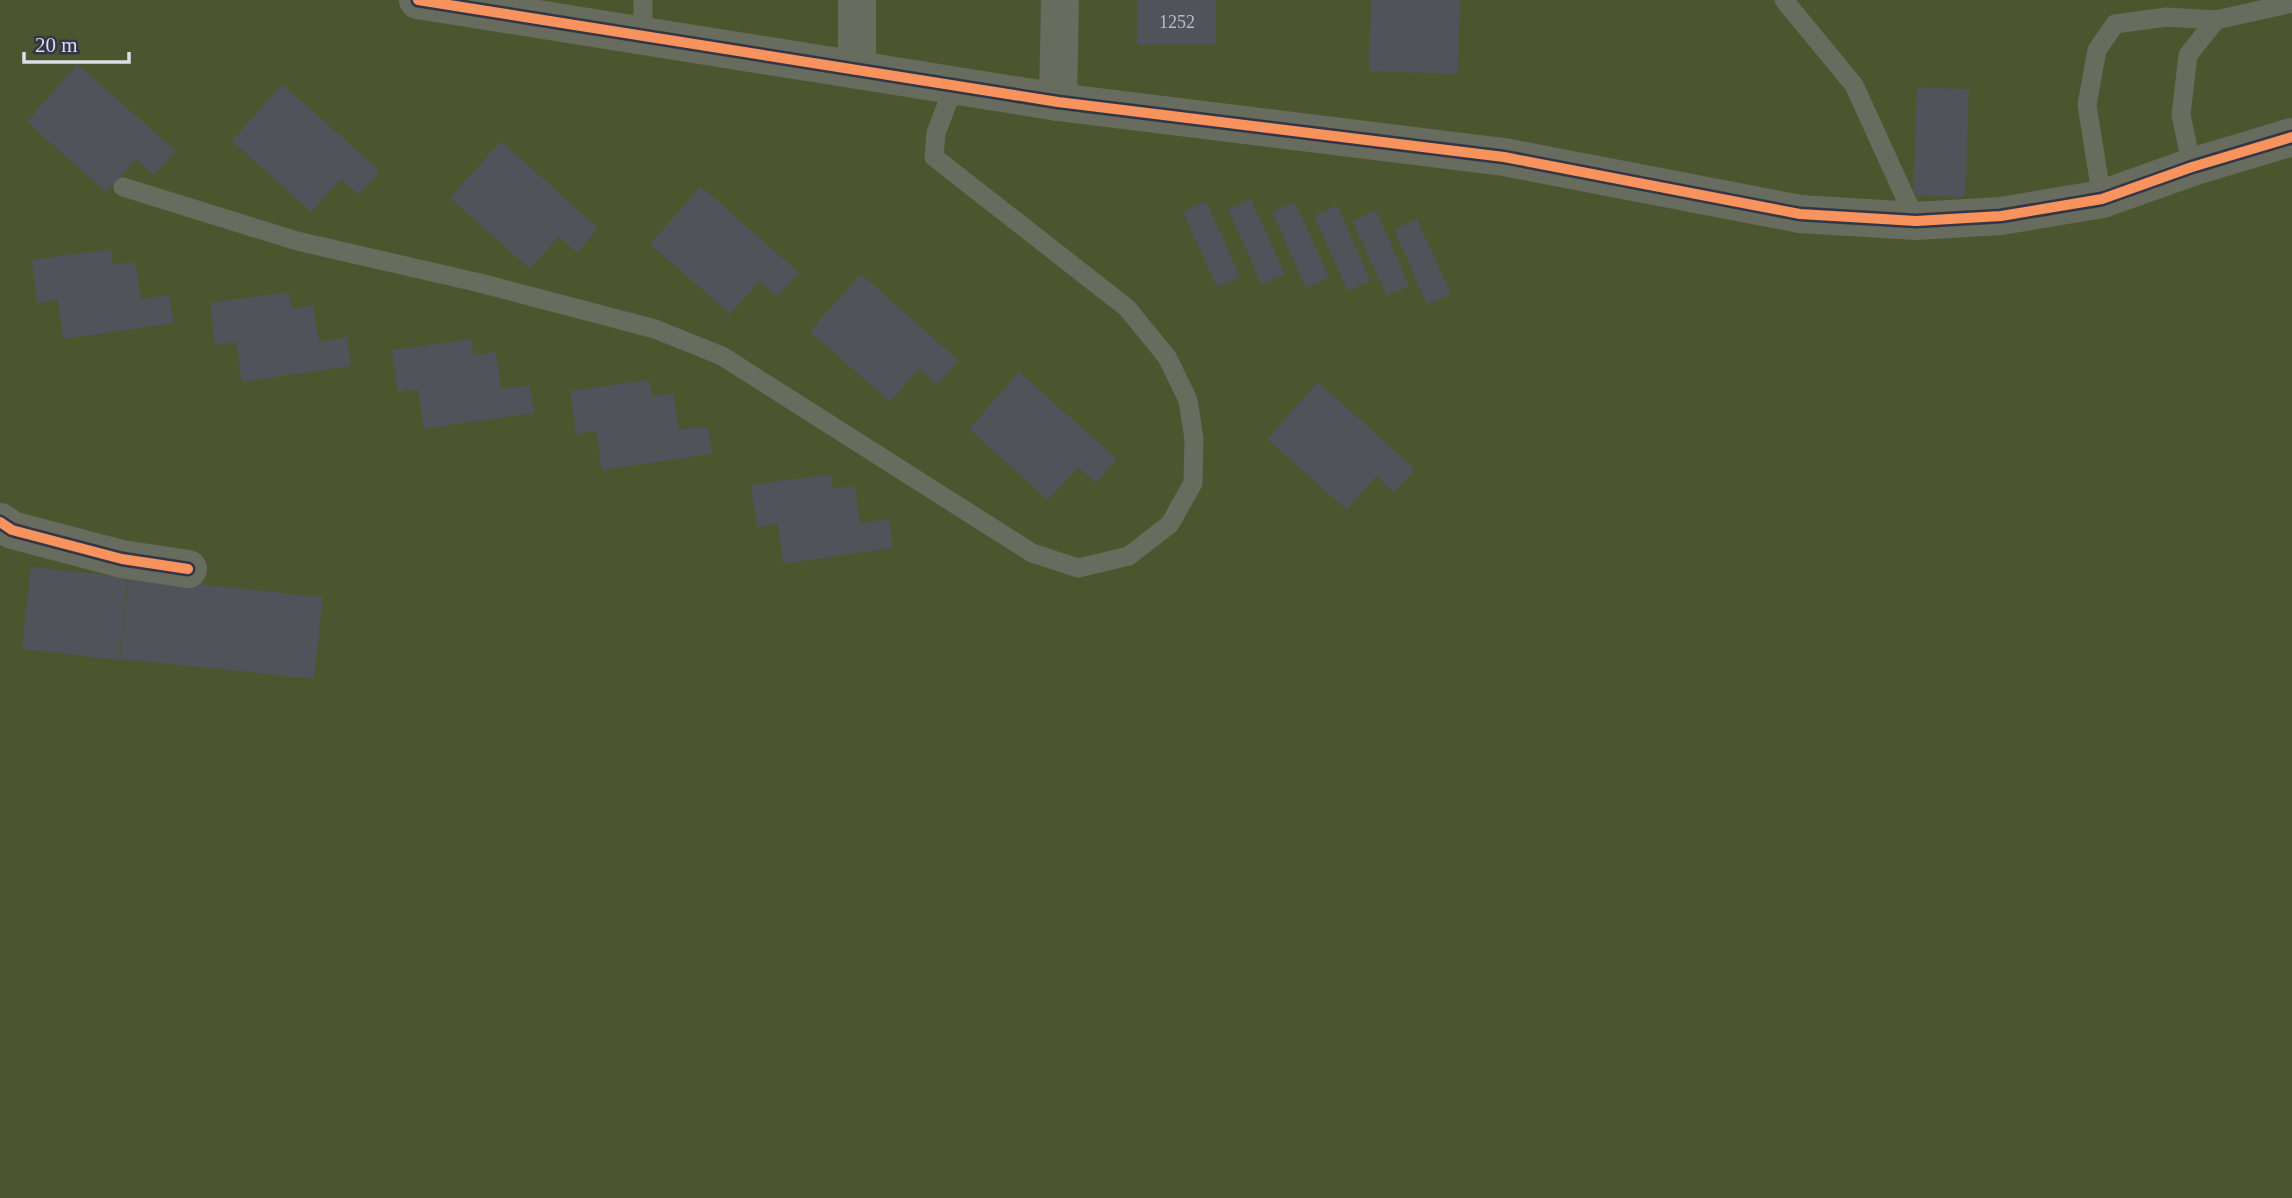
<svg xmlns="http://www.w3.org/2000/svg" width="2292" height="1198" font-family="'Times New Roman',serif">
<rect width="100%" height="100%" fill="#363942"/>
<rect fill="#4b562e" x="0" y="0" width="2292" height="1198"/>
<g fill="#50535a">
<rect x="1137" y="0" width="79" height="45"/>
<polygon points="1371,0 1460,0 1458,74 1369,71"/>
<polygon points="77,64 176,151 154,175 136,159 106,192 27,122"/>
<polygon points="282,84 380,171 359,195 341,179 311,212 232,141"/>
<polygon points="1917,87 1969,89 1965,197 1913,195"/>
<polygon points="501,141 598,228 577,253 559,236 530,269 450,198"/>
<polygon points="701,186 799,273 777,297 760,281 730,314 650,244"/>
<polygon points="1251,199 1285,274 1262,285 1228,209"/>
<polygon points="1206,201 1240,277 1217,287 1183,212"/>
<polygon points="1295,202 1329,277 1306,288 1272,212"/>
<polygon points="1337,205 1371,281 1348,291 1314,216"/>
<polygon points="1376,210 1409,286 1387,296 1352,221"/>
<polygon points="1417,219 1451,294 1427,305 1394,229"/>
<polygon points="111,249 113,265 135,262 141,299 169,295 174,323 63,339 58,300 37,303 32,260"/>
<polygon points="861,274 959,361 937,385 919,369 890,402 810,331"/>
<polygon points="289,292 291,308 313,305 319,342 347,337 351,366 242,382 236,342 215,345 210,303"/>
<polygon points="471,339 474,355 496,352 501,389 530,385 534,413 424,429 418,389 398,392 392,350"/>
<polygon points="1019,372 1117,459 1096,483 1078,467 1048,500 969,429"/>
<polygon points="649,380 652,396 673,393 679,430 708,426 712,454 602,470 596,431 576,434 570,391"/>
<polygon points="1318,382 1415,469 1394,493 1376,476 1347,510 1267,439"/>
<polygon points="831,474 833,489 855,486 860,523 889,519 893,548 783,564 778,524 757,527 751,485"/>
<polygon points="31,567 128,577 119,660 22,649"/>
<polygon points="129,577 323,597 314,679 120,659"/>
</g>
<g fill="none" stroke-linecap="round" stroke-linejoin="round">
<g stroke="#676c5f" stroke-width="19">
<polyline points="643,0 643,36"/>
<polyline points="1784,0 1854,85 1916,221"/>
<polyline points="2192,167 2181,115 2188,55 2216,20 2292,3"/>
<polyline points="123,187 297,241 480,283 655,329 722,356 1032,553 1078,568 1129,556 1170,524 1193,483 1194,439 1188,400 1167,357 1127,308 934,157 936,133 954,86"/>
<polyline points="2102,199 2087,105 2097,50 2115,24 2167,17 2216,20"/>
</g>
<g stroke="#676c5f" stroke-width="38">
<polyline points="418,0 1058,102 1504,157 1800,214 1916,221 2001,216 2102,199 2192,167 2292,137"/>
<polyline points="857,0 857,70"/>
<polyline points="1058,102 1060,0"/>
<polyline points="0,522 12,530 122,559 188,569"/>
</g>
<g stroke="#323646" stroke-width="15">
<g id="cycleway">
<polyline points="418,0 1058,102 1504,157 1800,214 1916,221 2001,216 2102,199 2192,167 2292,137"/>
<polyline points="0,522 12,530 122,559 188,569"/>
</g>
</g>
<use href="#cycleway" stroke="#f8935d" stroke-width="10"/>
</g>
<g text-anchor="middle" stroke-width="5" stroke-linejoin="round" paint-order="stroke">
<g font-size="18" fill="#b9bcc5">
<text x="1177" y="28">1252</text>
</g>
</g>
<path d="M24 52v10h105v-10" fill="none" stroke="#dcdfe9" stroke-width="3.5"/>
<text x="35" y="52" font-size="21" fill="#dcdfe9" stroke="#323646" stroke-width="5" paint-order="stroke">20 m</text>
</svg>
